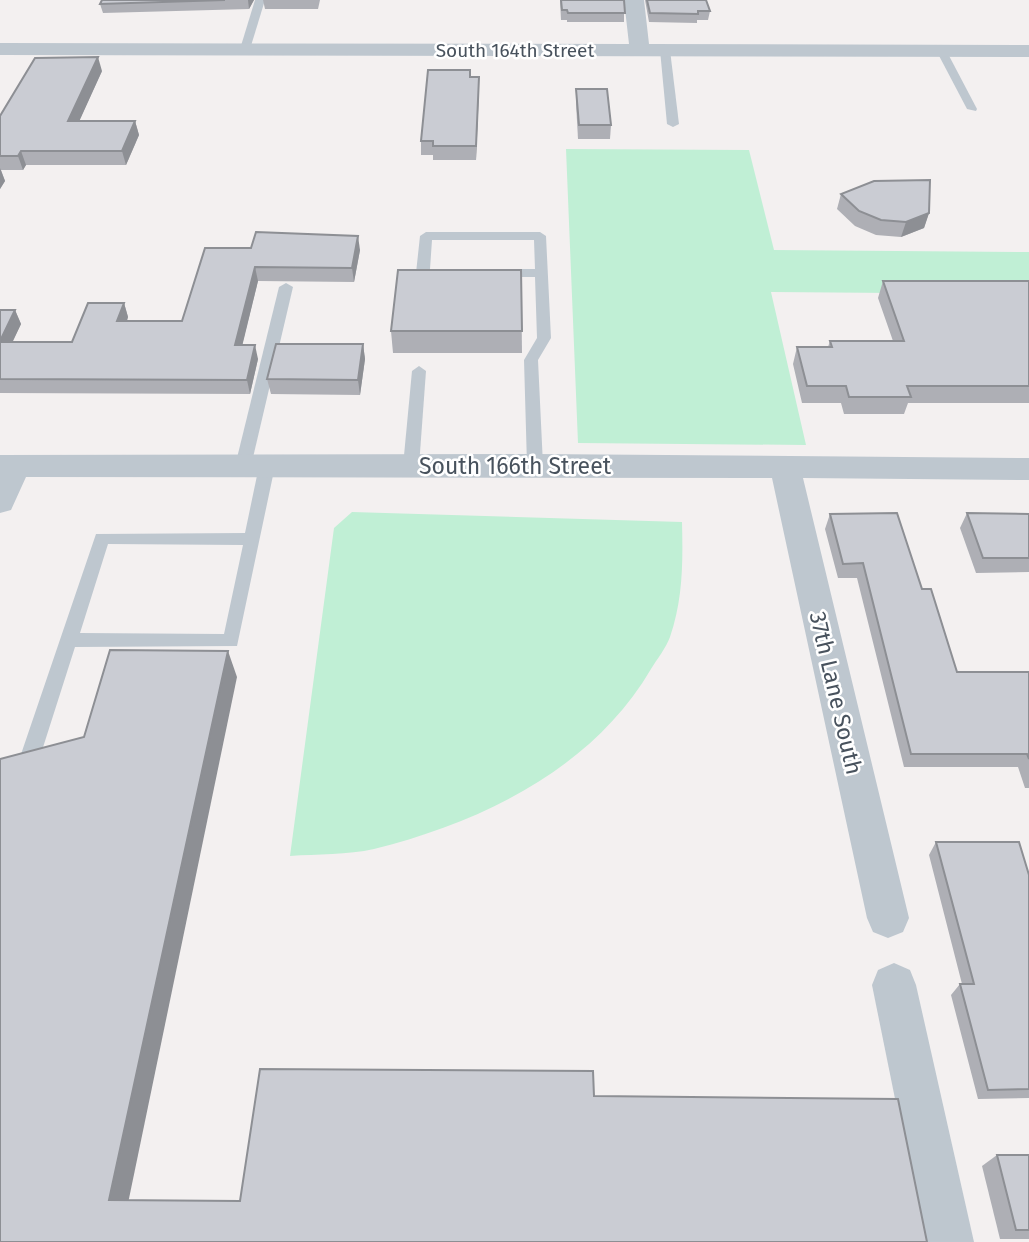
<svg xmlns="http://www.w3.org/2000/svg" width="1029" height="1242" font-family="'Fira Sans',sans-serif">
<rect width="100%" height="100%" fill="#f3f0f0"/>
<g fill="#c0efd5">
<polygon points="566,149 749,150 774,250 1029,252 1029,294 771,292 806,445 578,443"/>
<path d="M352,512L682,522C683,562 683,599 670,637C666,648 657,659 651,669C593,768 483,822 374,849C348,855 317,854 290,856L334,528Z"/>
</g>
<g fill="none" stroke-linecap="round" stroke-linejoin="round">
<g fill="#bec7cf" fill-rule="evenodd">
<polygon points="255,0 265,0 250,49 245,52 240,49"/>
<polygon points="665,47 670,50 679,124 673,127 667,124 660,50"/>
<polygon points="937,48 946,50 977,109 976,111 967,109 936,50"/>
<path d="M426,232H540L546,236L551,338L538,360L543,465L540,469L535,470L527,465L524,360L537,338L535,277H500L493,273L500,269H535L534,240H432L430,269H444L451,273C443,279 424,279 416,273L420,236Z"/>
<polygon points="286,283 293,287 251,466 243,471 235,466 279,287"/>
<polygon points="419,366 426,371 419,466 411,471 403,466 412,371"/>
<path d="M267,461L275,466L237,646L75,647L38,763L35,769L28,771L21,769L18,763L96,534L245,533L259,466ZM108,544L243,545L224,634L80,633Z"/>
</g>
<g fill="#bec7cf" fill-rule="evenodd">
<polygon points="624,0 644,0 649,44 1029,45 1029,57 0,55 0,43 629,44"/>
<polygon points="535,454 1029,458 1029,480 803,478 909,918 903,932 888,938 873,932 867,918 772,478 26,477 11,510 0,513 0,455"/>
<polygon points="894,963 910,970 916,985 974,1242 924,1242 872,985 878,970"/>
</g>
</g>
<g fill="#aeafb5">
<polygon points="102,0 254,0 249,9 103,13 100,4"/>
<polygon points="263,0 320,0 318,9 265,9"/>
<polygon points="560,0 624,0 624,22 567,22 567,20 561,20"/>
<polygon points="645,0 706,0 710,11 708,20 697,20 697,23 649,22"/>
<polygon points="102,71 79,121 135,121 139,135 126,165 26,165 23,170 1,170 5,181 0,189 0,116"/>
<polygon points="470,77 479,77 476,160 433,160 433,155 421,155 421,141"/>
<polygon points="576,89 611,125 610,139 578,139 576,103"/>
<polygon points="841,194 929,213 924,228 901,237 876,235 855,226 837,209"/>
<polygon points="205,248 360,250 354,282 258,281 242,345 258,359 250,394 0,393 0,310 15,310 21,324 12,342 72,342 124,303 128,317 127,321 182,321"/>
<polygon points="521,270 522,353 393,353 391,331"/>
<polygon points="883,281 1029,281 1029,403 908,403 904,414 844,414 841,403 802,403 793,364 797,347 828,347 830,341 893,341 878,298"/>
<polygon points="363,344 365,359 360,395 271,394 267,379"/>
<polygon points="967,513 1029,514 1029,572 976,573 960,528"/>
<polygon points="830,514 922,589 957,672 1029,672 1029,788 1025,788 1018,767 904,767 857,578 838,578 825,529"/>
<polygon points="936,842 1029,875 1029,1098 978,1099 951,995 960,984 962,984 929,855"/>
<polygon points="997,1155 1029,1155 1029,1239 1000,1239 982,1166"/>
</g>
<g fill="#8d8f94">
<polygon points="248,0 254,0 249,9"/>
<polygon points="98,57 102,71 73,135 68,121"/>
<polygon points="479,77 479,91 476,160 476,146"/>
<polygon points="135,121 139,135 126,165 122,151"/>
<polygon points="21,151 26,165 23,170 18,156"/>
<polygon points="0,168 5,181 0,189"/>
<polygon points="929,213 924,228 901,237 906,222"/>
<polygon points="358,236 360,250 354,282 352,268"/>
<polygon points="255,267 258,281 239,359 235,345"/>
<polygon points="124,303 128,317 122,335 117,321"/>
<polygon points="15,310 21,324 6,356 0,341"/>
<polygon points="363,344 365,359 360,395 358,380"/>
<polygon points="255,345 258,359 250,394 247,380"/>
<polygon points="228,651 237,677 126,1213 109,1200"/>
</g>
<g fill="#caccd3" stroke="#8d8f94" stroke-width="2">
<polygon points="102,0 225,0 100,4"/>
<polygon points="561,0 624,0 625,13 568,13 567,10 562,10"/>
<polygon points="647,0 706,0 710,11 698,11 698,14 650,13"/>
<polygon points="98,57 68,121 135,121 122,151 21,151 18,156 0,156 0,116 35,58"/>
<polygon points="428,70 470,70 470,77 479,77 476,146 433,146 433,141 421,141"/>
<polygon points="576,89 607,89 611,125 579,125"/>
<polygon points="930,180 929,213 906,222 881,220 859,211 841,194 874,181"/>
<polygon points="256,232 358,236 352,268 255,267 235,345 255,345 247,380 0,379 0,342 72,342 88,303 124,303 117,321 182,321 205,248 251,248"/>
<polygon points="398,270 521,270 522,331 391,331"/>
<polygon points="883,281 1029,281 1029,386 907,386 911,397 849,397 846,386 807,386 797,347 832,347 830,341 904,341"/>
<polygon points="0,310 15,310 0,341"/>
<polygon points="276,344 363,344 358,380 267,379"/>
<polygon points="897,513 922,589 931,589 957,672 1029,672 1029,759 1027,754 911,754 863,563 843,564 830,514"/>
<polygon points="967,513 1029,514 1029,558 983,558"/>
<polygon points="110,650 228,651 109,1200 240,1201 260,1069 593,1071 594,1096 898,1099 927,1242 0,1242 0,759 84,737"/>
<polygon points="936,842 1019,842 1029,875 1029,1089 988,1090 960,984 974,984"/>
<polygon points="997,1155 1029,1155 1029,1230 1016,1230"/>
</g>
<g text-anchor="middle" stroke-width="5" stroke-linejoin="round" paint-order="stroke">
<g font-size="19" fill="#48525d" stroke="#fff">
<text x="515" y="57">South 164th Street</text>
</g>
<g font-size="23" fill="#48525d" stroke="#fff">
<text x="515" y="474">South 166th Street</text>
<text transform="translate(836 693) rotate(77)" y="8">37th Lane South</text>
</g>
</g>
</svg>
